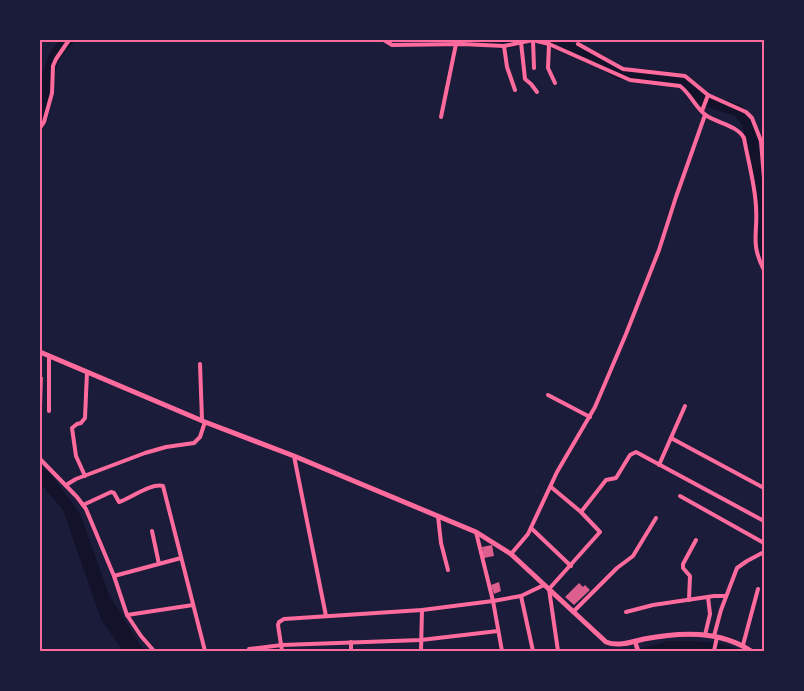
<svg xmlns="http://www.w3.org/2000/svg" width="804" height="691" font-family="'Fira Sans',sans-serif">
<rect width="100%" height="100%" fill="#1b1b3a"/>
<g fill="#12122b">
<polygon points="40,465 48,471 80,513 109,595 144,651 123,651 101,619 63,510 40,483"/>
<path d="M669,641C691,642 720,639 739,651H631Z"/>
</g>
<g fill="none" stroke-linecap="round" stroke-linejoin="round">
<g stroke="#12122b" stroke-width="12">
<polyline points="481,40 503,43 521,40"/>
<polyline points="547,40 598,59 618,73 682,82 699,98 739,111 748,123 764,208"/>
<path d="M40,122C50,93 41,64 68,40"/>
<polyline points="764,208 761,246 764,252"/>
</g>
</g>
<g fill="#dd5f8e">
<polygon points="40,377 43,377 42,407 40,406"/>
<polygon points="492,545 494,556 484,558 482,547"/>
<polygon points="499,582 501,591 494,594 491,585"/>
<polygon points="579,583 583,587 585,585 590,590 574,605 565,597"/>
</g>
<g fill="none" stroke-linecap="round" stroke-linejoin="round">
<g stroke="#ff6b9d" stroke-width="4">
<path d="M384,40L392,45L462,44L504,46L533,40L549,44L630,80L680,86C691,94 696,109 707,116C718,123 738,126 744,138C748,161 755,184 756,207C758,234 750,243 764,270"/>
<polyline points="533,40 534,68"/>
<polyline points="521,42 525,79 531,84 537,92"/>
<polyline points="549,44 548,68 555,83"/>
<polyline points="578,44 623,69 685,76 708,95 746,112 752,118 761,141 764,178"/>
<polyline points="504,46 507,67 515,90"/>
<polyline points="702,111 708,95"/>
<polyline points="441,117 456,44"/>
<polyline points="40,128 44,122 52,93 53,66 56,59 69,40"/>
<polyline points="49,356 49,411"/>
<polyline points="200,364 202,420"/>
<polyline points="548,395 590,417"/>
<polyline points="671,438 764,488"/>
<polyline points="294,456 326,616"/>
<polyline points="40,459 77,497 86,509 114,576 127,615 141,636 154,651"/>
<polyline points="659,465 685,406"/>
<polyline points="85,476 76,456 72,428 77,424 81,423 85,418 87,372"/>
<polyline points="66,485 76,479 145,453 166,447 194,443 200,437 205,422"/>
<polyline points="551,487 581,512 600,532 549,589 558,651"/>
<polyline points="680,496 764,543"/>
<path d="M83,505L111,492L114,493L119,502C131,498 151,483 163,486L205,651"/>
<polyline points="581,512 606,480 616,478 630,455 636,452 764,521"/>
<polyline points="438,516 441,543 448,570"/>
<polyline points="531,528 571,566"/>
<polyline points="152,531 159,564"/>
<polyline points="476,532 493,601 502,651"/>
<polyline points="511,554 528,534 557,472 595,407 626,334 659,250 676,197 705,115"/>
<polyline points="114,576 181,558"/>
<polyline points="521,596 533,651"/>
<polyline points="689,600 690,576 683,568 683,564 696,540"/>
<polyline points="573,612 617,568 633,556 656,518"/>
<polyline points="626,612 653,605 714,596 726,596"/>
<polyline points="127,615 193,605"/>
<polyline points="705,635 710,614 708,597"/>
<polyline points="714,636 721,610 737,568 747,561 764,552"/>
<polyline points="743,645 758,589"/>
<polyline points="249,649 282,645 421,640 498,631"/>
<polyline points="282,651 278,625 279,622 284,619 422,610 493,601 521,596 544,585"/>
<polyline points="351,651 351,642"/>
<polyline points="421,651 422,610"/>
<polyline points="714,651 717,637"/>
</g>
<polyline stroke="#ff6b9d" stroke-width="4.5" points="635,641 638,651"/>
<path stroke="#ff6b9d" stroke-width="5" d="M40,352L205,422L294,456L476,532L511,554L606,642C618,647 632,642 644,639C680,632 719,630 751,651"/>
</g>
<rect width="804" height="691" fill="none" stroke="#1b1b3a" stroke-width="82"/>
<rect x="41" y="41" width="722" height="609" fill="none" stroke="#ff6b9d" stroke-width="2"/>
</svg>
